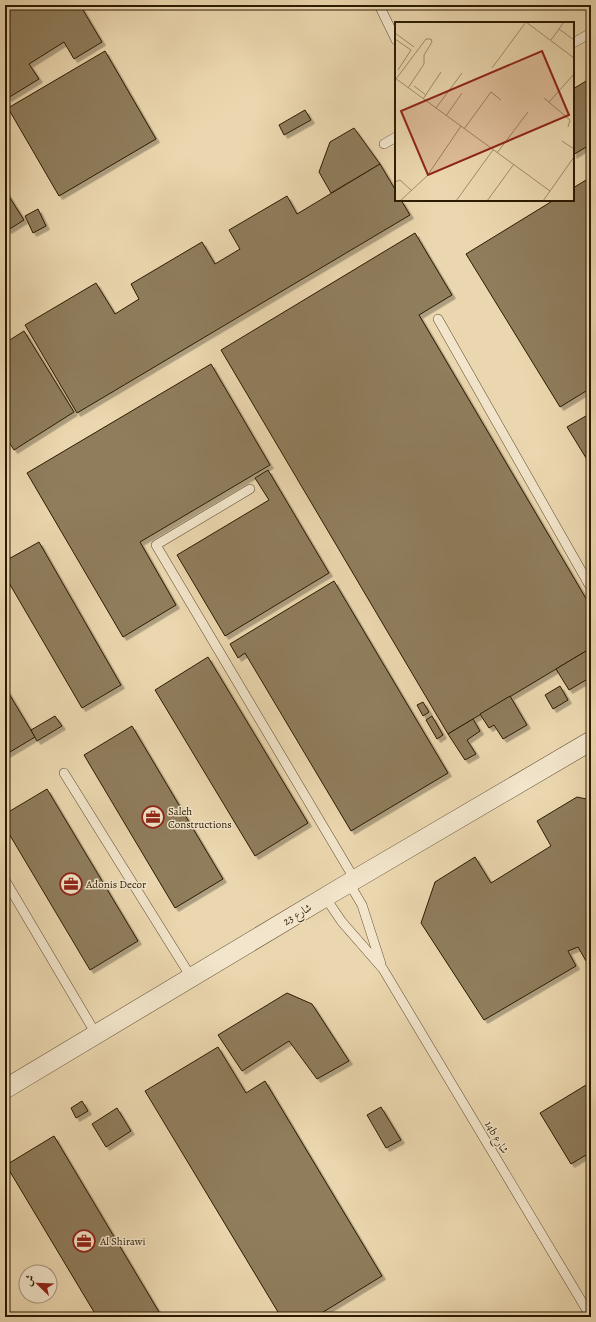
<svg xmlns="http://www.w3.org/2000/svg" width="596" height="1322" font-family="Alegreya,Amiri,serif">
<defs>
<filter id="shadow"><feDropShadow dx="3.5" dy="3.5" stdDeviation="0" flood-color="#0004"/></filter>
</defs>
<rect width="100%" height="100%" fill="#ebd7af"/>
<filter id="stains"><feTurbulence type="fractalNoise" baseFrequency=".005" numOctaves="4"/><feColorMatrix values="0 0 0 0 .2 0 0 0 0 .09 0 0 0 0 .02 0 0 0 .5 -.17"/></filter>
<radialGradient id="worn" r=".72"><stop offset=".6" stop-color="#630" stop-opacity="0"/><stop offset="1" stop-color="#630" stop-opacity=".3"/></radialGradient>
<g fill="#8f7d5c" stroke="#2c1b02" filter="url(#shadow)">
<polygon points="5,5 80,5 102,42 74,59 64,42 29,64 39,79 8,98 5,94"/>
<polygon points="105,51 156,139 59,196 8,108"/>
<polygon points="591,78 591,144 573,155 573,89"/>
<polygon points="305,110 311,120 284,135 279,125"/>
<polygon points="354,128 380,164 331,193 319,172 330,142"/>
<polygon points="380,164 396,191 396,200 401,200 410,215 77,413 25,325 96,283 115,314 139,299 131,284 202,242 215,264 240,249 229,230 287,196 297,214"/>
<polygon points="591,177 591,388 560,407 466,254 554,200 573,200 573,188"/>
<polygon points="5,190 24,220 8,230 5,226"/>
<polygon points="38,209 46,226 33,233 25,216"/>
<polygon points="415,233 452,295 419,315 591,607 591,648 448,734 221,350"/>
<polygon points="24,331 74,412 14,450 5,436 10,432 5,423 5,343"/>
<polygon points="211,364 270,465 140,542 176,605 123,637 27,473"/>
<polygon points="591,413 591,466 567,427"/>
<polygon points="268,470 329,573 225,636 177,555 269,500 255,478"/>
<polygon points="39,542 121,685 82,708 5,576 5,561"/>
<polygon points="334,581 448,773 351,831 245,653 238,658 230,644"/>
<polygon points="591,648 591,677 569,690 556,669"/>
<polygon points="208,657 308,823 255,856 155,690"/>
<polygon points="560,686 568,700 553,709 545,695"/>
<polygon points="5,687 35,737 5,755"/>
<polygon points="510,696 527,725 503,739 494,725 489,728 480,714"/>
<polygon points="423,702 429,712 423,716 417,705"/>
<polygon points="55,716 62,726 37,741 31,730"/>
<polygon points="432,716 443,735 437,739 426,720"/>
<polygon points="473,719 480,731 467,740 476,754 465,760 448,734"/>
<polygon points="132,726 223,879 175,908 84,755"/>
<polygon points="47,789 138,941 90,970 5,827 5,814"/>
<polygon points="577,797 591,800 591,958 586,961 578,947 568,951 576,966 484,1020 421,923 435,882 475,857 491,883 551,846 537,821"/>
<polygon points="287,993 312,1004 349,1061 317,1079 289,1041 242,1071 218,1035"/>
<polygon points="218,1047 246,1093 265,1081 382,1276 315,1317 281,1317 145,1091"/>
<polygon points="591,1082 591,1152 571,1164 540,1113"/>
<polygon points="82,1101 88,1111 76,1118 71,1108"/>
<polygon points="381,1107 401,1140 386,1148 367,1115"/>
<polygon points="117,1108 131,1131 106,1147 92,1124"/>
<polygon points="54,1136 162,1317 97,1317 6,1165"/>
</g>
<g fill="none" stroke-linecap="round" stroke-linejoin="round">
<g stroke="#5c4a2d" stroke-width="10">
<g id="service">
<polyline points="379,5 396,40"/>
<polyline points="573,43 591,33"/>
<polyline points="384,144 396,137"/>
<polyline points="438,319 591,588"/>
<polyline points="250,489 156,545 355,880"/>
<polyline points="64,773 191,977"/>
<polyline points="5,880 96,1034"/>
<polyline points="349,883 362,905 381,964"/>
<polyline points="325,897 342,922 383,969 591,1317"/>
</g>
</g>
<g stroke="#5c4a2d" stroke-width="20">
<polyline id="minor" points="5,1089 337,890 591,741"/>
</g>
<use href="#service" stroke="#f2e5cb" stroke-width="9"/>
<use href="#minor" stroke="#f2e5cb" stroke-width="19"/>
</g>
<defs>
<g id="office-ring" transform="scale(1.15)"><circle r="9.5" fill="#f2e5cb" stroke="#8f2418" stroke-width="1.5"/><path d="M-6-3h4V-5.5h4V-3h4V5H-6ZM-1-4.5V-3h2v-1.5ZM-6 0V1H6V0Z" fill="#8f2418"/></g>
</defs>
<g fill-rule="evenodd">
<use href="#office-ring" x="153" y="817"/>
<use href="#office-ring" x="71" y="884"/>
<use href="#office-ring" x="84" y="1241"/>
</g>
<g text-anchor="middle" stroke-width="3" stroke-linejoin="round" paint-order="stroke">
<g font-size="11" fill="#2c1b02" stroke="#f2e5cb" text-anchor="start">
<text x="168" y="815">Saleh<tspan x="168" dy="13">Constructions</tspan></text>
<text x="86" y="888">Adonis Decor</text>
<text x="100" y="1245">Al Shirawi</text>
</g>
<g font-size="11" fill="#2c1b02" stroke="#f2e5cb">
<text transform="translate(297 914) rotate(-31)" y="4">شارع 23</text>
<text transform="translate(497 1137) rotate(59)" y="4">14b شارع</text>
</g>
</g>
<g transform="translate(395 22)">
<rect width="179" height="179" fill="#ebd7af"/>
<path fill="none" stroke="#9f8c6a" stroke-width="1" d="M131,0L179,36M164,7L179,18M0,11L19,25M0,17L16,28L3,48M156,18L169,0M97,46L131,0M0,56L155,169M1,57L31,17H36L37,20L29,33V42L13,66M19,64L31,73M149,76L175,98L173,105M28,77L46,50M154,80L179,52M41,86L67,51M51,94L67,71M69,107L96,70L106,78M167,119L179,127M102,131L133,90M0,160L5,158L17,169M5,179L32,154L66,104M61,179L98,128M92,179L119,142M148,179L179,135"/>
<path fill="#8f2418" fill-opacity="0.15" stroke="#8f2418" stroke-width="2" d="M147,29L174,93L33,153L6,89Z"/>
<rect width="179" height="179" fill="none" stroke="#2c1b02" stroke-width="2"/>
</g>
<rect width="596" height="1322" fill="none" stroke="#ebd7af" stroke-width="20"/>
<rect x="6" y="6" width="584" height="1310" fill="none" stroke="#2c1b02" stroke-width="2"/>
<rect x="10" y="10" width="576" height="1302" fill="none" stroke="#2c1b02"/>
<g transform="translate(38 1284) rotate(293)"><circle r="19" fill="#f2e5cb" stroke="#a3947b"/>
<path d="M0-3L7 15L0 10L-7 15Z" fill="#8f2418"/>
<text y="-6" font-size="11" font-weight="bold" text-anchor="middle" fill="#2c1b02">ش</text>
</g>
<rect width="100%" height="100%" filter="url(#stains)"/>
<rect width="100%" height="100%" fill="url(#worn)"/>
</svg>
